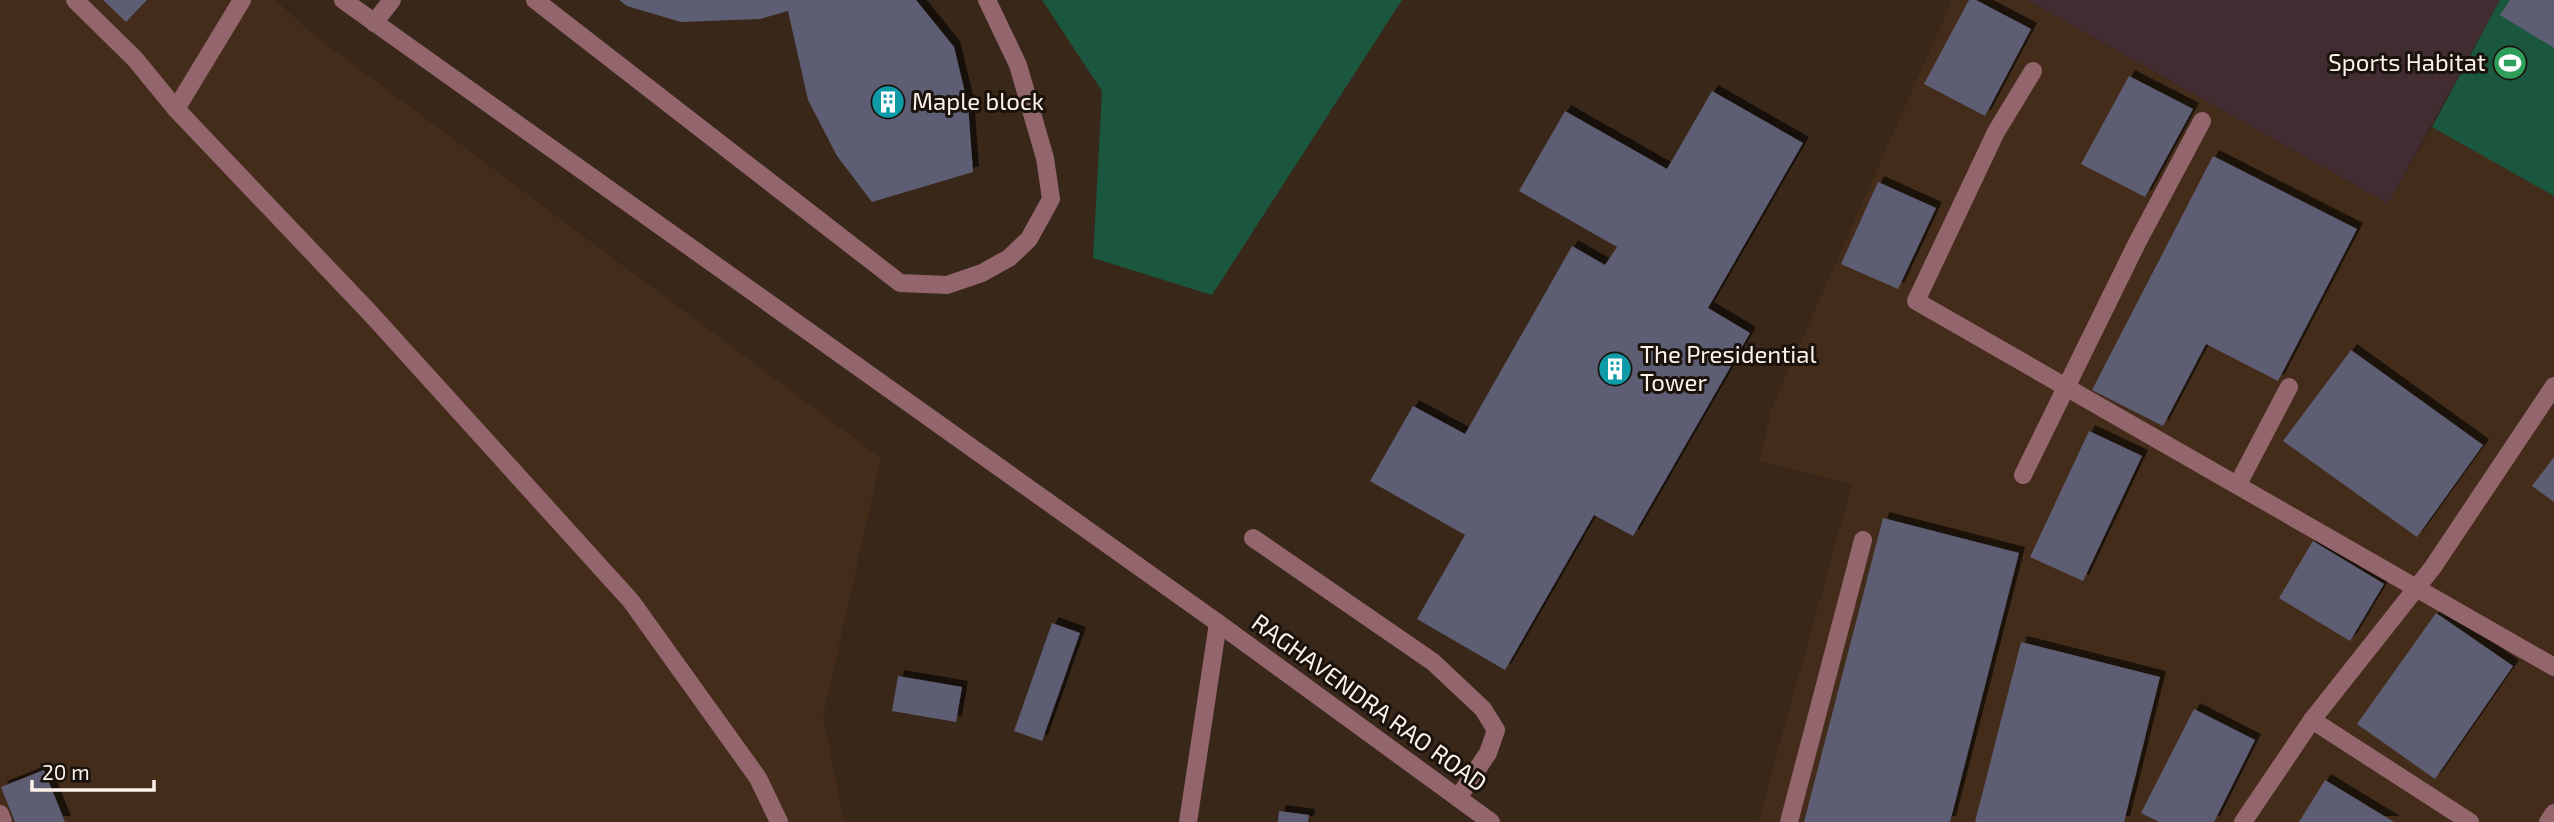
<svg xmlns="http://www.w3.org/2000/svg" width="2554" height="822" font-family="'Exo 2',sans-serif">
<defs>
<filter id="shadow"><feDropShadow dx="6" dy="-6" stdDeviation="0" flood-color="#0009"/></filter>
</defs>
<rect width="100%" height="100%" fill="#392719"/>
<polygon fill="#402c31" points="2027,0 2500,0 2388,204"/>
<g fill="#442c1a">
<polygon points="0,0 276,0 307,30 881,458 823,717 844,822 0,822"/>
<polygon points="1952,0 2027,0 2388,204 2432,127 2554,196 2554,822 1758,822 1852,484 1759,461 1772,407"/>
</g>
<g fill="#1b573f">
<polygon points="1042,0 1402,0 1212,295 1093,258 1102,91"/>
<polygon points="2500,0 2554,0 2554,196 2432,127"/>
</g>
<g fill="#5d5d73" filter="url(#shadow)">
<polygon points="103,0 147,0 126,22"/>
<polygon points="619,0 916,0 954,47 968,105 973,172 872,202 837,156 808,100 788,11 760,19 681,22 627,6"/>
<polygon points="1969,0 1976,0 2031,29 1985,116 1924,84"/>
<polygon points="2510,0 2554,0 2554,48 2500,15"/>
<polygon points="2129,76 2193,109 2145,197 2081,164"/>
<polygon points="1712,91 1803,143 1708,308 1750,333 1633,536 1594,515 1505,670 1417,619 1465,535 1370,481 1413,406 1465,434 1572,246 1605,265 1617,247 1519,191 1565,111 1667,169"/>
<polygon points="2213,156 2357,229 2278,381 2206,344 2163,426 2092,390"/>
<polygon points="1878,182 1936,208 1898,289 1841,264"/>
<polygon points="2351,350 2483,445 2417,537 2283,441"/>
<polygon points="2089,431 2142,456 2083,581 2030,557"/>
<polygon points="2554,457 2554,502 2532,486"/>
<polygon points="1883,518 2019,553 1950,822 1804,822"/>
<polygon points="2313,541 2384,584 2350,641 2279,598"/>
<polygon points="2436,613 2513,666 2435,779 2357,724"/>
<polygon points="1052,623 1080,633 1042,741 1014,731"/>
<polygon points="2021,642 2160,677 2124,822 1975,822"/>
<polygon points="898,676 962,687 956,722 892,711"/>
<polygon points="2194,709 2255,740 2214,822 2159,822 2141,813"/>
<polygon points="44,770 65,822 15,822 1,787"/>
<polygon points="2325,780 2394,822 2299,822"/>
<polygon points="1279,811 1309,815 1308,822 1278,822"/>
</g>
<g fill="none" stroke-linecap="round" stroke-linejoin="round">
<g stroke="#93656d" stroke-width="18">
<polyline points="75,0 135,59 176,109 371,314 631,601 758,778 779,822"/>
<polyline points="343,0 1218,623 1491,822"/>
<polyline points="535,0 900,283 947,285 982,273 1009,258 1029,239 1051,199 1045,158 1018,65 987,0"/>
<polyline points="374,23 392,0"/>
<polyline points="2033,71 1996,132 1916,301 2554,667"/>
<polyline points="176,109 242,0"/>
<polyline points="2023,475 2138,241 2202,121"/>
<polyline points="2238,484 2289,387"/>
<polyline points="1253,538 1433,662 1483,709 1496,730 1488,753 1458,798"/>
<polyline points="2312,720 2470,822"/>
<polyline points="0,814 3,822"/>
<polyline points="1188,822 1218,623"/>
<polyline points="1789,822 1863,540"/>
<polyline points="2243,822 2312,720 2433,567 2554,386"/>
<polyline points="2548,822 2554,813"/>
</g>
</g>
<defs>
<g id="stadium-disc" transform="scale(1.75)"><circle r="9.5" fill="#2e9e5b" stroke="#1a120c"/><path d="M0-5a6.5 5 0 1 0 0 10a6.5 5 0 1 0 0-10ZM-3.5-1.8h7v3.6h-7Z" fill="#fff"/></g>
<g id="building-disc" transform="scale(1.75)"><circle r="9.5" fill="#0f9aa8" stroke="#1a120c"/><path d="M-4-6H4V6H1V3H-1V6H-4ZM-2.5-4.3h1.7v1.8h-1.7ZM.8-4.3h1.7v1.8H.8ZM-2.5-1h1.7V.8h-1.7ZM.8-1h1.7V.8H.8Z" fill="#fff"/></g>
</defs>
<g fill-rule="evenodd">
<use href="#stadium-disc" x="2510" y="63"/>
<use href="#building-disc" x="888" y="102"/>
<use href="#building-disc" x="1615" y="369"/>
</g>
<g text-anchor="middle" stroke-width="6" stroke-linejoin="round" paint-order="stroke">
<g font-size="24" fill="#fef1e9" stroke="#1a120c" text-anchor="start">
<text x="2486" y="71" text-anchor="end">Sports Habitat</text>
<text x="912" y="110">Maple block</text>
<text x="1640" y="363">The Presidential<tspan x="1640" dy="28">Tower</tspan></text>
</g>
<g font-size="24" fill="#fef1e9" stroke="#1a120c">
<text transform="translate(1369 703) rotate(36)" y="8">RAGHAVENDRA RAO ROAD</text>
</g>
</g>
<path d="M32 780v10h122v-10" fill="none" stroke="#fef1e9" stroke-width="3.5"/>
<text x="42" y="780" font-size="21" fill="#fef1e9" stroke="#1a120c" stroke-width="5" paint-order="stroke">20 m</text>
</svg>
